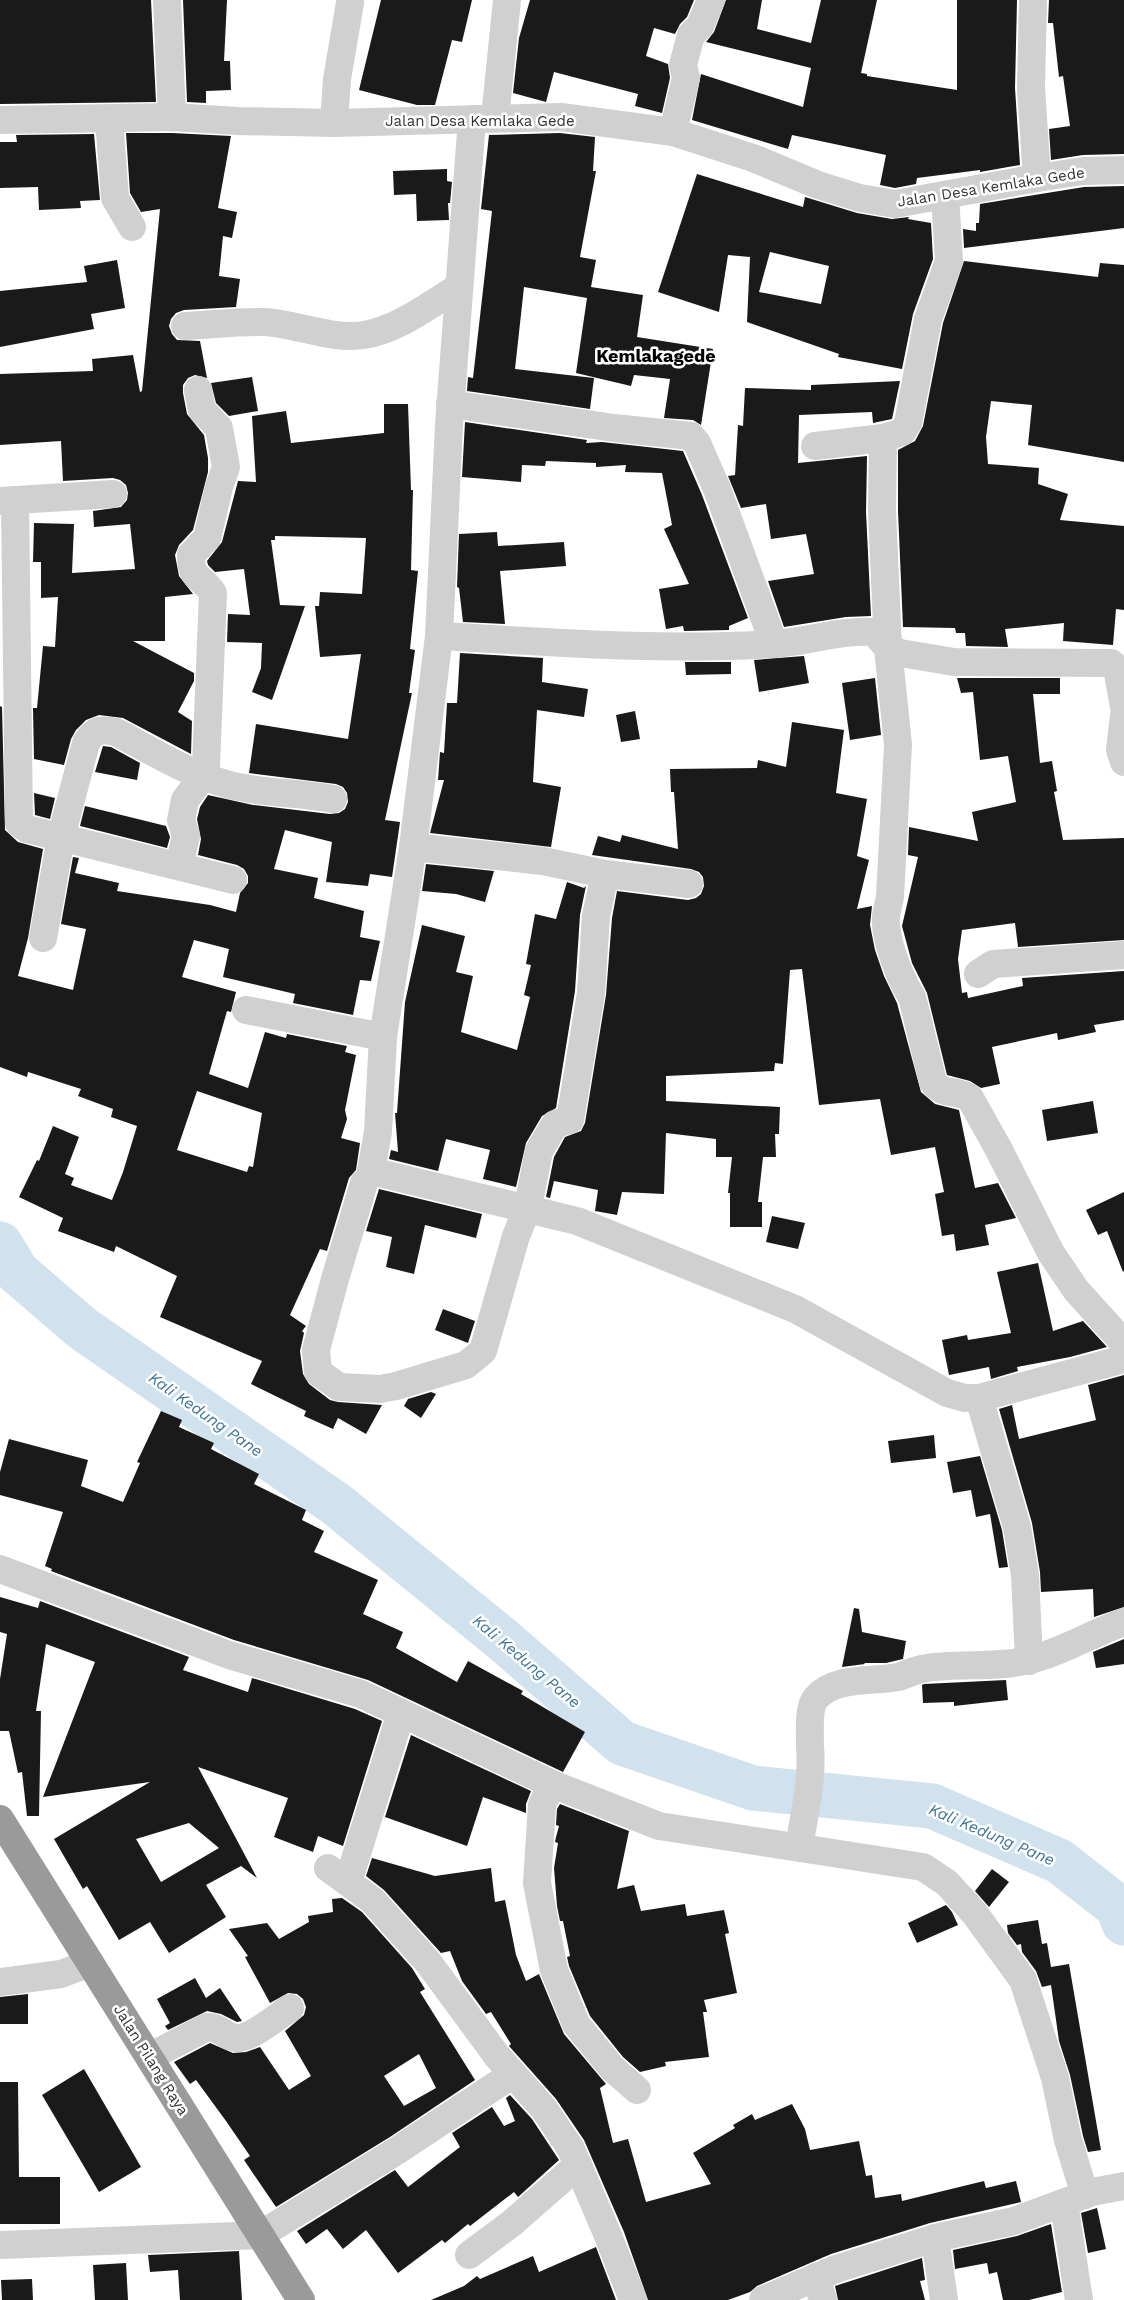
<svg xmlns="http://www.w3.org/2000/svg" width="1124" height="2300" font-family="'Work Sans',sans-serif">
<rect width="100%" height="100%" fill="#fff"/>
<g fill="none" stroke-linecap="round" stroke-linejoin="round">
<polyline stroke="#cfe2ee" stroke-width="45" points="0,1244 17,1272 82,1328 336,1504 502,1639 622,1743 753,1788 932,1806 1059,1861 1118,1907 1124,1923"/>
</g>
<g fill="#1a1a1a" fill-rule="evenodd">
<polygon points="0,0 151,0 156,102 0,104"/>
<polygon points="183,0 227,0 224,61 230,61 231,90 206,91 206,103 187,102"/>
<polygon points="381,0 472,0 462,42 452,40 435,105 417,105 359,90"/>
<polygon points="530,0 694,0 687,17 680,24 675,34 654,28 646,56 668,64 670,78 662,113 635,106 638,94 554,72 546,102 513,93 519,38"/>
<polygon points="726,0 762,0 757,29 811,43 821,0 877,0 861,73 867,74 867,76 957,90 957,0 1017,0 1015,88 1020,165 980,172 980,170 917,178 916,184 895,188 880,185 886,155 792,135 788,149 692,120 701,74 803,107 811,68 706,42 714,32"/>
<polygon points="1049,0 1124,0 1124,154 1083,155 1051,160 1049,129 1070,126 1063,76 1059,77 1053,23 1048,23"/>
<polygon points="126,133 172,133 231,136 218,208 237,212 232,238 223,236 219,276 240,279 236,307 184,310 176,313 171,319 169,326 172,334 177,340 200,341 207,378 195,375 188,378 183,385 183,393 187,414 204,435 208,458 208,472 193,530 179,545 175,555 179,576 193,594 165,597 165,641 133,641 194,673 194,681 178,712 192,721 191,754 123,718 99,715 86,720 76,730 71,739 64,765 34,759 33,708 37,708 43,646 55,647 58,597 41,598 41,562 33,562 34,523 74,524 72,573 135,569 130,524 94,527 93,511 121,507 127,500 128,493 126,485 120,480 113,478 63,481 61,441 0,445 0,374 93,371 92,359 133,355 140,392 142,391 160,209 141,212 130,193"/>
<polygon points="560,133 595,137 593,171 596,171 580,257 596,260 591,287 643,295 637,337 713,349 701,425 693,420 664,418 670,379 634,375 631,386 576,373 587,298 524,287 515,369 594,378 590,409 467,391 468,377 473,378 492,211 481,209 489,135"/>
<polygon points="94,134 100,200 80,201 81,208 39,210 38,187 0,188 0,142 17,142 16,135"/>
<polygon points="447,169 447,181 452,182 450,203 448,203 449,220 417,221 416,194 394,195 393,171"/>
<path d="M697,174L803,207L805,197L857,213L892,219L909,217L908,219L931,223L933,259L913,314L902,369L838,357L839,354L747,322L750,257L728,255L719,312L658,292ZM770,252L829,266L821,304L759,292Z"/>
<polygon points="1124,186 1124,228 964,248 963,229 976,231 976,223 979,223 980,204 1084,187"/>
<polygon points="117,260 125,308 91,314 94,329 0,347 0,291 87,282 84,266"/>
<polygon points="964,261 1098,277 1100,263 1124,265 1124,462 1028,445 1032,405 991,401 986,437 988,464 1039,468 1038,484 1068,494 1060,520 1124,526 1124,610 1116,609 1113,645 1063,641 1064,623 1005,629 1008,647 966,646 965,633 956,633 955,628 903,627 898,511 898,450 915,441 923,426 943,323"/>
<polygon points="252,377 258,411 229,416 216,403 211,383"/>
<polygon points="900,381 892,419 873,423 872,412 799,415 798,463 867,456 866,512 871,616 846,617 784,627 768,581 814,574 806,534 771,539 766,504 741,508 728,476 735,475 738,425 743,426 745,388 811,390 811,385"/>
<path d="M384,404H408L411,490H413L411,570L418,571L410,649L415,650L409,693H412L385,820L400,822L392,877L370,874L368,886L326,882L332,842L285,830L274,869L318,878L314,898L364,911L360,937L380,941L371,981L360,980L353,1015L293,1003L295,994L223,977L229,949L194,940L182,977L236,992L231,1012L227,1011L209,1074L248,1088L265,1032L286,1038L287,1034L347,1046L345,1052L356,1055L345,1110L347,1119L341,1138L360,1143L356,1170L349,1178L327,1251L320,1249L290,1315L306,1326L302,1331L304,1333L300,1351L303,1374L309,1384L330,1400L338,1402L382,1405L366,1434L338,1418L333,1429L304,1416L306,1411L251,1384L262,1361L160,1317L177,1276L116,1246L114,1252L58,1231L63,1218L19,1197L37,1160L39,1161L53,1126L79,1137L65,1174L74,1178L71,1185L112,1200L123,1172L137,1126L111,1117L113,1109L78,1096L81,1089L28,1072L27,1077L0,1067V706L2,707L5,830L18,842L43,849L28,938L18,976L73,990L86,929L61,924L73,857L79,858L75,873L119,883L117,891L210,905L236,912L240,893L248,883V876L244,869L237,865L198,855L201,839L197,819L200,807L208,795L253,805L330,814L339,813L345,809L348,802L347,793L343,787L336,784L249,773L256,724L348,739L361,654L320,657L315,606H319L320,592L362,594L366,538L275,536V540H271L280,605L305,606L272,700L252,692L261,668L262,643L227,642L228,614L250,615L244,569L215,572L208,565L207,561L222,542L238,481L256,482L252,416L286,411L291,443L384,433ZM197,1091L262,1113L253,1167L249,1166L247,1172L177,1150Z"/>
<polygon points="465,422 587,440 586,443 602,442 683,451 702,495 748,618 729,626 729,630 684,631 683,626 666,629 659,589 689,584 664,529 672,525 662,473 625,472 626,465 596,467 596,463 546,461 545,466 522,465 521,482 462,477"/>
<polygon points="497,532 498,546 564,542 566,566 500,571 505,624 463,622 459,588 457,587 459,534"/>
<polygon points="460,653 543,658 542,682 588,689 584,717 537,710 533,782 561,787 551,847 430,833 444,780 438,780 440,752 444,753 447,703 457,703"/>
<polygon points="804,656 809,683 759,692 754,660"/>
<polygon points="685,662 731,662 731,674 686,675"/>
<polygon points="875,678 881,735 850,740 842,683"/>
<polygon points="957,678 1060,678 1060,694 1033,694 1040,763 1052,761 1057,791 1054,792 1063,840 1124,838 1124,940 1018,947 1015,923 962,930 958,959 962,993 967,992 968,998 1023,986 1022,978 1124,971 1124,1020 1094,1025 1096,1032 1058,1040 1057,1033 992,1047 1000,1084 981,1088 970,1081 947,1075 927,993 912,963 902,926 918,857 908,855 909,827 978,841 972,812 1016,802 1008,756 980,760 973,692 961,693"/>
<polygon points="635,711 640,739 621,742 616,715"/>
<polygon points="792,722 844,730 836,793 867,799 857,856 869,860 857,909 872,906 870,925 875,950 884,976 897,1003 921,1092 935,1104 959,1110 975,1188 998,1183 1016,1218 985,1225 989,1245 956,1251 954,1234 942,1236 935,1194 944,1192 935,1147 891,1155 880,1099 819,1105 802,969 790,970 783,1064 775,1063 774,1071 666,1076 666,1101 780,1107 779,1134 775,1134 776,1157 763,1157 758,1202 762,1202 762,1227 730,1227 730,1193 728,1193 732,1157 716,1157 716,1139 666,1133 664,1194 622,1192 617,1215 595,1211 598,1190 554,1181 550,1198 546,1197 554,1157 565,1137 581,1131 585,1123 606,995 612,918 617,891 688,900 696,898 701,894 704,886 703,877 699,872 691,869 592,855 598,836 620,842 622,835 678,849 674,792 671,792 670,769 757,768 758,760 786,767"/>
<polygon points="103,746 111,747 140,763 137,780 95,772"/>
<polygon points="34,793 55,798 50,819 35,815"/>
<polygon points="85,806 166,826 170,837 167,848 80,826"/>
<polygon points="426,864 494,871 485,902 456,894 422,891"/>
<polygon points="567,882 584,888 586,886 580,915 575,991 556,1108 542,1116 526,1143 516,1187 483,1179 490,1150 446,1139 438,1171 389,1159 391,1150 398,1152 395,1113 397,1113 405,1002 422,925 465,936 456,972 473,976 461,1032 517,1050 530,997 524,995 531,965 526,964 535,914 556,919"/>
<polygon points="1093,1101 1098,1133 1047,1141 1042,1110"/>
<polygon points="379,1189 482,1214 476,1238 425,1225 414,1274 386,1267 392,1237 366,1231"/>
<polygon points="1124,1192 1124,1271 1123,1272 1107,1231 1098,1235 1086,1210"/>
<polygon points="772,1216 805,1223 798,1249 766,1242"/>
<polygon points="1038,1263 1053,1331 1083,1321 1107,1347 1070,1357 1017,1367 1018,1371 991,1379 989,1367 949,1375 942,1340 967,1335 968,1340 1011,1333 997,1272"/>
<polygon points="443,1309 475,1321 468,1343 435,1330"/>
<polygon points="1124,1375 1124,1607 1094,1617 1093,1589 1041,1592 1040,1572 1032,1523 999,1409 1012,1405 1019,1439 1096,1420 1088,1385"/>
<polygon points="431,1392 436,1394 421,1418 404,1406 408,1399"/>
<polygon points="161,1411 182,1420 179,1427 214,1443 211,1449 259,1474 254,1484 306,1510 302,1520 324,1531 314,1552 378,1580 363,1614 403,1632 396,1648 457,1682 468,1661 523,1691 521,1694 585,1732 563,1772 368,1680 234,1640 51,1571 52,1569 45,1566 63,1512 0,1495 0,1472 9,1439 88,1460 81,1486 123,1502 140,1463 137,1462"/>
<polygon points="934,1435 936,1458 891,1463 888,1441"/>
<polygon points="980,1456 1002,1530 1008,1567 999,1568 990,1514 976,1517 971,1490 953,1493 947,1462"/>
<path d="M0,1597L38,1608L40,1601L189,1657L183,1670L248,1692L252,1678L355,1709L382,1721L343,1846L318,1836L313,1852L274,1837L288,1798L198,1767L257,1878L241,1866L206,1885L226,1917L169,1953L150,1922L119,1940L87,1886L83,1889L54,1839L150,1782L43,1797L95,1662L46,1644L36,1711H41L39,1816H27L22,1772L18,1773L9,1731H0V1679L7,1634L0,1632ZM189,1823L219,1848L161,1882L136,1839Z"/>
<polygon points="854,1608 859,1609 862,1632 906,1641 903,1659 886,1663 864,1663 865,1664 842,1667"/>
<polygon points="1124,1639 1124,1664 1096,1668 1093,1652"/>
<polygon points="1006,1680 1008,1700 954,1706 954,1702 923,1703 922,1685 924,1684"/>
<polygon points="411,1735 531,1791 526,1804 526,1813 483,1797 467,1846 385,1817"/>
<polygon points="560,1804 629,1831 617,1889 634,1885 641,1911 685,1904 687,1916 724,1910 729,1933 725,1934 737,1993 704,2000 707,2012 703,2012 709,2057 665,2062 666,2066 640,2072 623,2057 590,2016 569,1966 567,1957 570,1956 563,1921 560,1921 557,1906 554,1868 558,1843 555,1842 556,1837 559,1826 556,1825 557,1809"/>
<polygon points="372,1858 435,1876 491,1868 495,1902 505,1900 516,1955 526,1981 539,1974 564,2034 606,2084 600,2088 613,2143 628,2139 646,2202 711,2184 693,2153 735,2128 733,2125 752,2114 755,2120 792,2104 805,2129 810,2150 859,2141 866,2176 872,2175 875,2198 901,2194 902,2201 984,2181 986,2188 1016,2181 1021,2202 930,2223 831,2254 757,2286 750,2292 728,2300 648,2300 624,2232 584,2140 556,2099 509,2046 511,2044 491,2012 486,2014 462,1981 450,1951 441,1953 384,1890 366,1876"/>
<polygon points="992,1869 1009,1882 989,1907 975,1891"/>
<path d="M342,1898L362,1912L412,1968L425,1989L420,1992L475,2080L390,2137L276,2207L244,2160L250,2156L226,2121L196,2080L190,2084L174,2062L210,2043L233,2053L246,2052L260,2047L289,2090L311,2076L285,2031L304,2015L306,2007L303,1999L297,1994L288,1993L270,2003L245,1957L248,1956L229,1929L267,1923L279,1939L309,1922L308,1916L333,1912L332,1899ZM419,2054L436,2088L404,2106L384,2076Z"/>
<polygon points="946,1905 952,1912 958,1925 917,1943 908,1923"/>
<polygon points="1038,1920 1042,1944 1047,1943 1051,1967 1069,1964 1101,2150 1088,2152 1083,2136 1070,2075 1059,2041 1051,1985 1042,1987 1036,1971 1022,1952 1021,1944 1017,1945 1008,1933 1007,1925"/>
<polygon points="195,1978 206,1998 220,1988 242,2021 237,2022 221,2014 207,2011 168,2030 165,2026 170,2023 157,1999"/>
<polygon points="28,1994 28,2024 0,2024 0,1997"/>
<polygon points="84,2069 141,2167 99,2192 42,2095"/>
<polygon points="0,2082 18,2082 19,2177 60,2177 60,2224 0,2224"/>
<polygon points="510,2095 532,2119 559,2160 518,2197 514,2192 470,2226 468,2224 445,2243 442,2240 398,2273 366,2230 343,2249 327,2229 306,2244 297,2231 395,2170 408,2187 460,2147 452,2133 492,2107 504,2126 515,2121 506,2098"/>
<polygon points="1097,2208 1106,2249 1088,2253 1081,2213"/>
<polygon points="1051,2224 1062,2292 1029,2300 1003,2300 997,2272 989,2274 987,2263 955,2269 953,2250 1017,2236"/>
<polygon points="596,2247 616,2300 431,2300 464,2286 477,2276 480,2279 533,2256 539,2272"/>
<polygon points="239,2251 242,2300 180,2300 178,2270 150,2272 148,2255"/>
<polygon points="922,2258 925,2280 920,2281 925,2300 838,2300 835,2286"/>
<polygon points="126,2263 128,2300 95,2300 93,2265"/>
<polygon points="32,2279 33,2300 2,2300 1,2280"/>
</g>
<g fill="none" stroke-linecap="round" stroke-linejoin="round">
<g stroke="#d0d0d0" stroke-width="28">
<polyline points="167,0 172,117"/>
<polyline points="1033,0 1031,88 1037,178"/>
<polyline points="495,118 507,0"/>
<polyline points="109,119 115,198 132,227"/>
<polyline points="472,119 449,425 439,636 413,847 383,1037 378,1132 371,1171 577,1221 795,1309 947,1393 965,1398 979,1398 1124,1359"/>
<polyline points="0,120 172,117 238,121 334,123 561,117 673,132 753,158 818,185 860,198 895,204 1037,178 1083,171 1124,170"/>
<polyline points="334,123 337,79 350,3"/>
<polyline points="673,132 686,78 683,65 691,35 700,26 711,0"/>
<path d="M185,326C211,325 239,321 265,322C298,324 331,340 364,335C399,329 429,305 459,287"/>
<polyline points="450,404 614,428 691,436 697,443 717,489 774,644"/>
<path d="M883,438L882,511L888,648L898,745L890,897C889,903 887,909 886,916C884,938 900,979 912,997L933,1082C942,1096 958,1089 970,1098L998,1148L1051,1253L1076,1290L1124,1343"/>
<polyline points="815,446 883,438 902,432 908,423 928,319 949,261 945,195"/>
<polyline points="15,500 19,823 27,829 233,880"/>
<polyline points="0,501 113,494"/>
<path d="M439,636C550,642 662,651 772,644C807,642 839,630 874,632L888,648L900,653L954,662L1111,663L1117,668L1124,707"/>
<polyline points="1124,716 1120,750 1124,762"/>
<polyline points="413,847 543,861 605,874 689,884"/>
<path d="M179,866L186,836L181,820L185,800L203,776L206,766L213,593C201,575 191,581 191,555L207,538L219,487L226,467L219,428L202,410L198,390"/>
<path d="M43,938L61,837L86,743C94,729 101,729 116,732C152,751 190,775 230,785C264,794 299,792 333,799"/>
<polyline points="978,974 993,964 1124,955"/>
<polyline points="246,1010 383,1037"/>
<polyline points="364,1183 335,1279 316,1350 318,1372 339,1387 380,1389 396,1386 466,1365 483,1351 516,1236 528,1207 539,1151 555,1124 570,1120 591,993 596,916 605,874"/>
<polyline points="979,1398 1017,1527 1025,1575 1029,1661"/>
<polyline points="0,1569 229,1655 361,1694 552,1784 659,1826 923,1867 947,1883 975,1914 1023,1980 1055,2078 1068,2140 1085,2195"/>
<polyline points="552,1784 542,1805 537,1883 554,1970 576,2024 612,2068 637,2090"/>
<path d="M799,1848C804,1815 813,1779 810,1746C810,1734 808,1707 816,1698C835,1676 873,1682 898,1677C908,1674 917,1669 927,1668C959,1663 1000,1668 1029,1660C1063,1652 1092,1633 1124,1622"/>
<polyline points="328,1868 372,1900 428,1962 497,2056 544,2109 571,2149 609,2238 633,2300"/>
<polyline points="348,1882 401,1713"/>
<polyline points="0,1982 61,1974 90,1963"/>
<path d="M149,2057L207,2027C219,2026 225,2037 236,2038C249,2040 278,2016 290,2008"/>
<polyline points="1064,2203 1079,2300"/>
<polyline points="935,2238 944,2300"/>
<polyline points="0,2245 260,2235 398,2150 513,2074"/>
<polyline points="469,2255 512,2223 578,2165"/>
<polyline points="816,2277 823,2300"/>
<polyline points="763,2300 836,2269 935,2238 1014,2221 1092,2192 1124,2186"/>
</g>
<polyline stroke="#9a9a9a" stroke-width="28" points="0,1819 301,2300"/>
</g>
<g text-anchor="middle" stroke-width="5" stroke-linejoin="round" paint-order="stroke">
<g font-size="15" fill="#333" stroke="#fff">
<text x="480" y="126">Jalan Desa Kemlaka Gede</text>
<text transform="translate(991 187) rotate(-9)" y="5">Jalan Desa Kemlaka Gede</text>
<text transform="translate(151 2060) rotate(58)" y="5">Jalan Pilang Raya</text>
</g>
<g font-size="16" font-style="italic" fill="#3f7597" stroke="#fff">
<text transform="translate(206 1414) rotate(35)" y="6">Kali Kedung Pane</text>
<text transform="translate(527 1661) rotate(40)" y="6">Kali Kedung Pane</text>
<text transform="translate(992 1834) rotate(23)" y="6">Kali Kedung Pane</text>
</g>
<g font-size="18" font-weight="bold" fill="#000" stroke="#fff">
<text x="656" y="362">Kemlakagede</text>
</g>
</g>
</svg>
